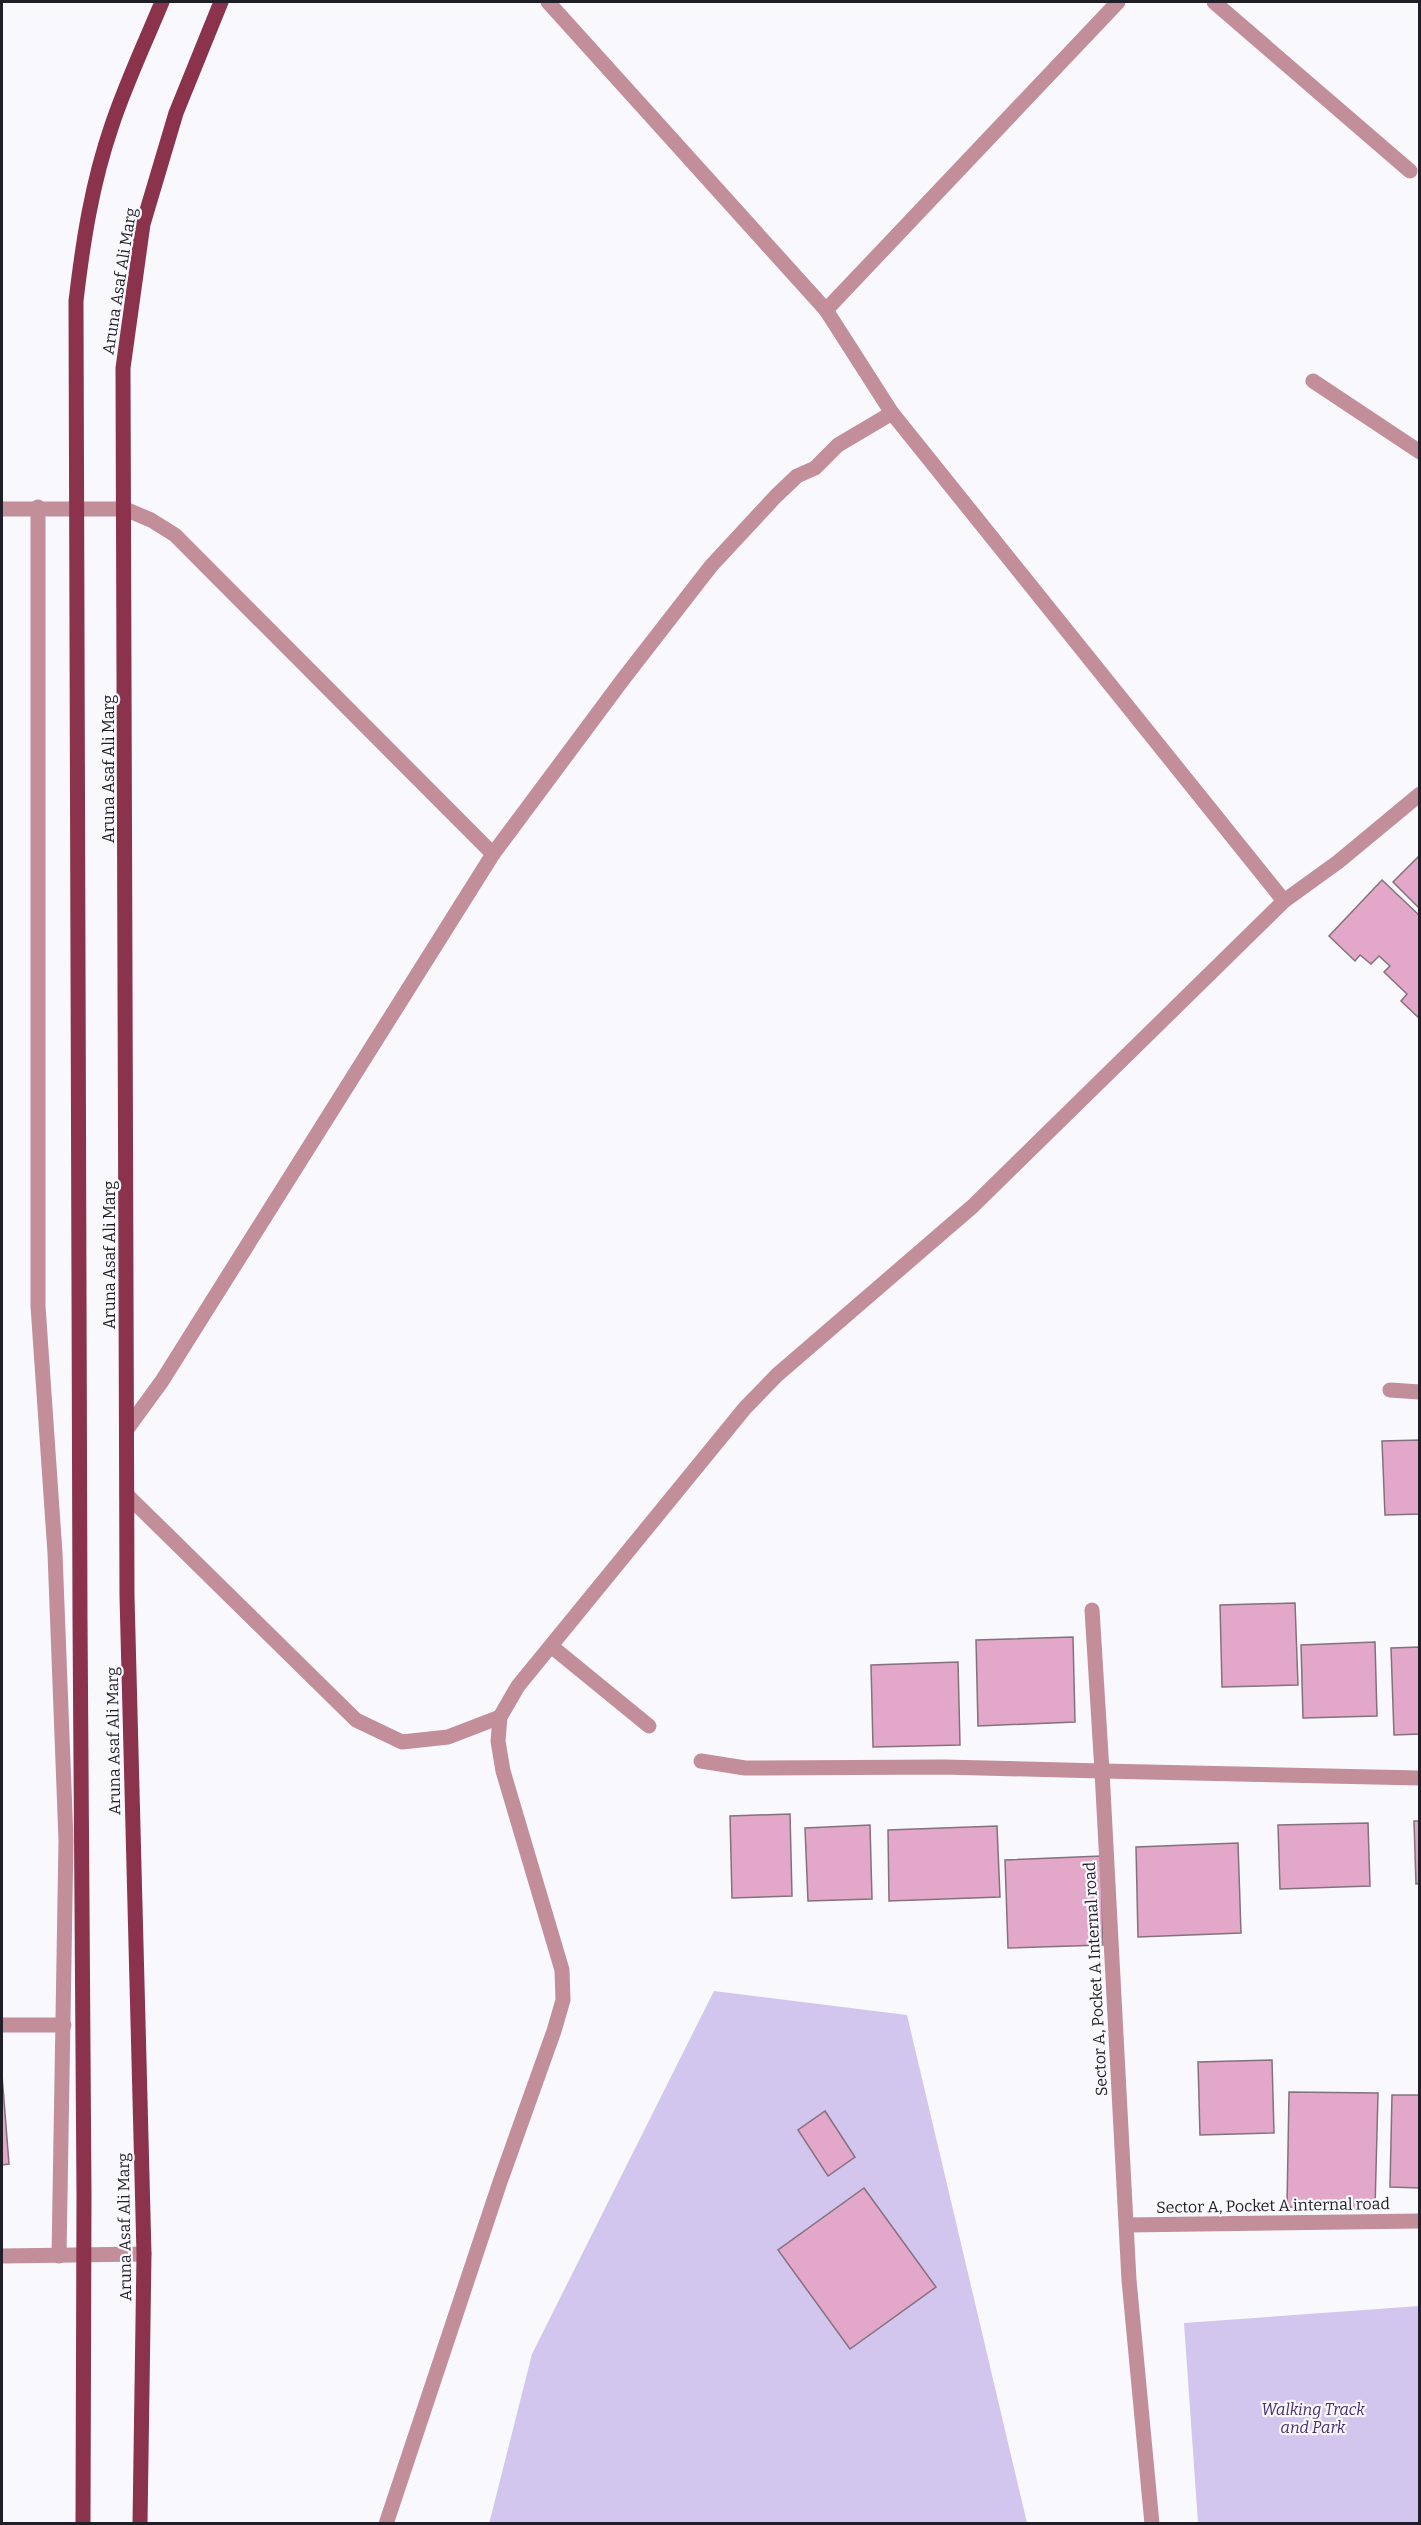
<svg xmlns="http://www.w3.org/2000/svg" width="1421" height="2525" font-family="Bitter,serif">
<rect width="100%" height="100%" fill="#f9f8fc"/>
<g fill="#d2c6ef">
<polygon points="714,1991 907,2015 1027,2523 489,2524 532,2354"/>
<polygon points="1419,2306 1419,2523 1198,2523 1184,2323"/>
</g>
<g fill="#e2a7c9" stroke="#84717c" stroke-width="1.5">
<polygon points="1420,855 1420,909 1393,882"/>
<polygon points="1382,880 1420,916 1420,1019 1401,1001 1407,994 1384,972 1390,966 1379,956 1371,964 1360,955 1355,961 1329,936"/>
<polygon points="1420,1440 1420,1514 1385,1515 1382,1441"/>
<polygon points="1295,1603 1298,1685 1222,1687 1220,1605"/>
<polygon points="1073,1637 1075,1722 978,1726 976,1640"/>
<polygon points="1375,1642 1377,1716 1303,1718 1301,1645"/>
<polygon points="1420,1647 1420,1734 1394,1735 1391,1648"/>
<polygon points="958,1662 960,1745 873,1747 871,1665"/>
<polygon points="790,1814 792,1896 732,1898 730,1816"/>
<polygon points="1414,1821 1420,1821 1420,1883 1416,1884"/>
<polygon points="1368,1823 1370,1886 1280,1889 1278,1825"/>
<polygon points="870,1825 872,1899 808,1901 805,1828"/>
<polygon points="997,1826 1000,1897 889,1901 888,1830"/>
<polygon points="1238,1843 1241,1933 1138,1937 1136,1847"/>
<polygon points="1101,1856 1103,1945 1008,1948 1005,1860"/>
<polygon points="1272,2060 1274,2133 1200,2135 1198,2062"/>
<polygon points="2,2075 9,2164 2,2165"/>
<polygon points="1289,2092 1378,2093 1375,2209 1287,2207"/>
<polygon points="1392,2095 1420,2095 1420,2188 1390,2187"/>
<polygon points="825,2111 855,2157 828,2176 798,2130"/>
<polygon points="864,2188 936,2287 850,2349 778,2250"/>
</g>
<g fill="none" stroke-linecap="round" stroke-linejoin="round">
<g stroke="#c28e99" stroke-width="15">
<polyline points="548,2 826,310 892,413"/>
<polyline points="1214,2 1410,171"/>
<polyline points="826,310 1118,2"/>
<polyline points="1313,381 1420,452"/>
<polyline points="38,507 38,1306 55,1553 66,1840 59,2256"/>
<polyline points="2,509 125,509 151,520 175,535 493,854"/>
<polyline points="1390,1390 1420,1392"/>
<polyline points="127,1429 162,1381 493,854 624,678 711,566 776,496 797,476 815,468 838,445 892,413 1284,901"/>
<polyline points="127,1495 356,1720 402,1742 448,1737 500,1717"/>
<polyline points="551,1646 649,1726"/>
<polyline points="701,1761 745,1768 944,1767 1102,1771 1092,1610"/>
<polyline points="2,2025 64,2025"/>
<polyline points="1127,2225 1420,2221"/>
<polyline points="2,2256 144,2254"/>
<polyline points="386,2524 500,2182 554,2031 563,2000 562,1970 503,1771 498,1741 500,1717 518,1686 745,1408 777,1375 973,1206 1284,901 1338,862 1420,794"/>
<polyline points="1152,2524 1129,2280 1102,1771 1420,1778"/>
</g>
<g stroke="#8b334c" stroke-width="15">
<path d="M83,2524L84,2195L80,1618L76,301C83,241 92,183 112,125C126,83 145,43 162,2"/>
<polyline points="140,2524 144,2254 127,1596 123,368 143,224 176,113 221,2"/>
</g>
</g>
<g text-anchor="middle" stroke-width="4.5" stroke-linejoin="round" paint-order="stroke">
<g font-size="16" fill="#201e26" stroke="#f9f8fc">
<text transform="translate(119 281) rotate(-81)" y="6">Aruna Asaf Ali Marg</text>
<text transform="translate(108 769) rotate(-90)" y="6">Aruna Asaf Ali Marg</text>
<text transform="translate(109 1255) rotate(-90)" y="6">Aruna Asaf Ali Marg</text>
<text transform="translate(113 1741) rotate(-91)" y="6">Aruna Asaf Ali Marg</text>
<text transform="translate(1095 1979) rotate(-93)" y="6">Sector A, Pocket A Internal road</text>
<text transform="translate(1273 2205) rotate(-1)" y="6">Sector A, Pocket A internal road</text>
<text transform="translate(124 2227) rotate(-91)" y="6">Aruna Asaf Ali Marg</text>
</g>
<g font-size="16" font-style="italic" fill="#472d71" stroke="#f9f8fc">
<text x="1313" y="2415">Walking Track<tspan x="1313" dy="18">and Park</tspan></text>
</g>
</g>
<rect width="1421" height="2525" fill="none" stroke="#201e26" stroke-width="6"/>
</svg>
